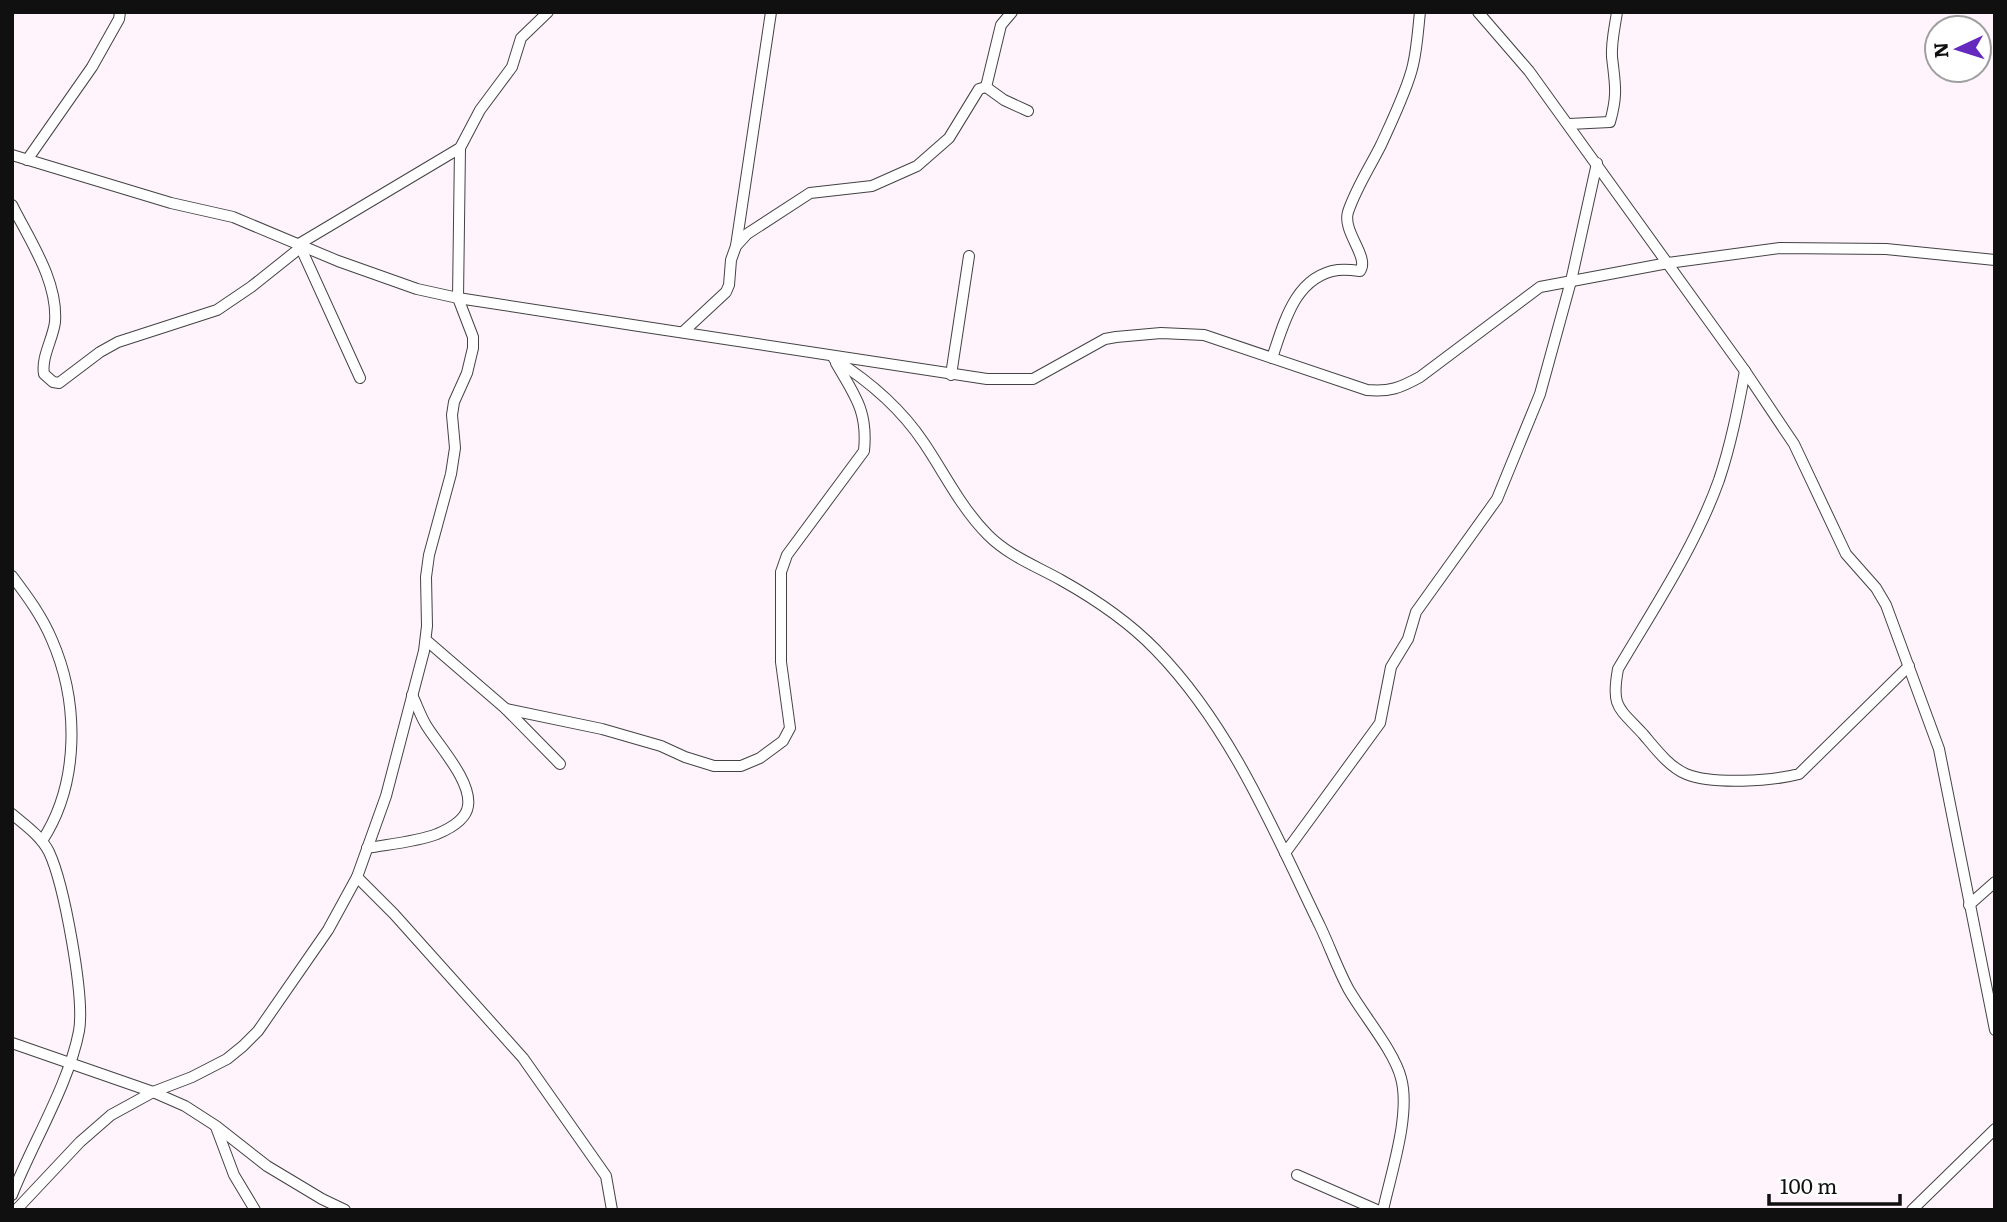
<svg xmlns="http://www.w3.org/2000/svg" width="2007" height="1222" font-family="Literata,serif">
<rect width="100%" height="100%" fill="#fff3fc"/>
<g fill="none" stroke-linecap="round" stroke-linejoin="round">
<g stroke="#434343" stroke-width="12">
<g id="street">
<polyline points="1478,12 1529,71 1745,371 1794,444 1846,554 1876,588 1886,605 1939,749 1995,1030"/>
<polyline points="986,87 1001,25 1012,12"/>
<path d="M1569,124L1610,122C1618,94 1615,84 1612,57C1611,42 1615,26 1617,12"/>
<path d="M12,155L171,203L233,217L338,261L417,289L458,298L639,326L987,379H1033L1105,339L1116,337L1161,333L1204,335L1367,390C1390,392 1400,388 1420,377L1540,287L1668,263L1780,248L1886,249L1995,260"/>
<polyline points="27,160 92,67 119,19 120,12"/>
<path d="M12,205C30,241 58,281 55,322C53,339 41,357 44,374L53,382L59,383L100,352L118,342L217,310L251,287L300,248"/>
<polyline points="736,246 771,12"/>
<polyline points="683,332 726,292 729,285 731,260 736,246 747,234 810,193 872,186 917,166 949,138 979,89 986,87 1004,100 1028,111"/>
<path d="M1272,358C1284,323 1295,276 1338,270C1345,269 1353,270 1360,271C1370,257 1342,232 1348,212C1356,188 1370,167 1381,145C1391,123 1408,88 1413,65C1417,48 1418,30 1420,12"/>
<path d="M834,359C869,381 900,407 924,443C945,474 961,508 988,535C1009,556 1036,566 1061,580C1095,599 1129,622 1156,650C1231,727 1274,831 1320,926C1330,947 1338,970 1349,990C1364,1016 1394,1051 1401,1078C1411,1114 1391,1173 1383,1210"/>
<path d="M1745,371C1738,408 1731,444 1719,480C1695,547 1654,608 1618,669C1611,707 1618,707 1643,734C1655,748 1669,767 1686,774C1713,785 1772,781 1799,774L1909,666"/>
<polyline points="951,375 969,256"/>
<polyline points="360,378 299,244 460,148 480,110 512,67 521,38 548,12"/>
<path d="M12,576C27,596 42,616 52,640C79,702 80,783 42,841"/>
<polyline points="426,640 506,709 560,764"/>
<path d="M506,709L602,729L661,746L685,757L714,766H741L760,758L783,741L790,728L781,662V572L787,555L864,451C868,411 855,396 836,363"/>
<path d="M12,814C25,825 41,836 49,852C64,884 85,997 79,1031C69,1084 32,1144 12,1195"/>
<path d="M367,848C390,844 416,842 437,834C449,829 466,820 468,806C472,781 438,745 426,725C420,715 417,705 412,695"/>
<polyline points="1285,853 1380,723 1391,667 1408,639 1416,612 1497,499 1540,394 1571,281 1597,163"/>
<polyline points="357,877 394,914 523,1058 606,1176 612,1210"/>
<polyline points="1969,905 1995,882"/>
<polyline points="12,1043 153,1092 185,1106 216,1126 267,1166 322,1199 345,1210"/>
<polyline points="216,1127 234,1175 255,1210"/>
<polyline points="1297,1175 1377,1210"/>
<polyline points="16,1210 80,1142 111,1115 153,1092 192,1077 227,1059 243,1046 258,1031 328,930 357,877 386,796 424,651 427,626 426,577 429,555 451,474 455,448 452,415 454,402 467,373 473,348 473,337 458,298 460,148"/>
<polyline points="1912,1210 1995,1129"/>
</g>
</g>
<use href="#street" stroke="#fff" stroke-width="10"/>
</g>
<rect width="2007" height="1222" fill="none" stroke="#101010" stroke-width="28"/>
<g transform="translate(1958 49) rotate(266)"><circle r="33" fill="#ffffff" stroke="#9f9f9f" stroke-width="2"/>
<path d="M0-5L12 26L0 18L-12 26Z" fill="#6529be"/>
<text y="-10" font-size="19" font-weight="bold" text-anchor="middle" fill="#101010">N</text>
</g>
<path d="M1769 1194v10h131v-10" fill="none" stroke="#101010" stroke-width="3.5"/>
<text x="1780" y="1194" font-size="21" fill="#101010" stroke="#ffffff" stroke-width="5" paint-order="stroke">100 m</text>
</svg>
